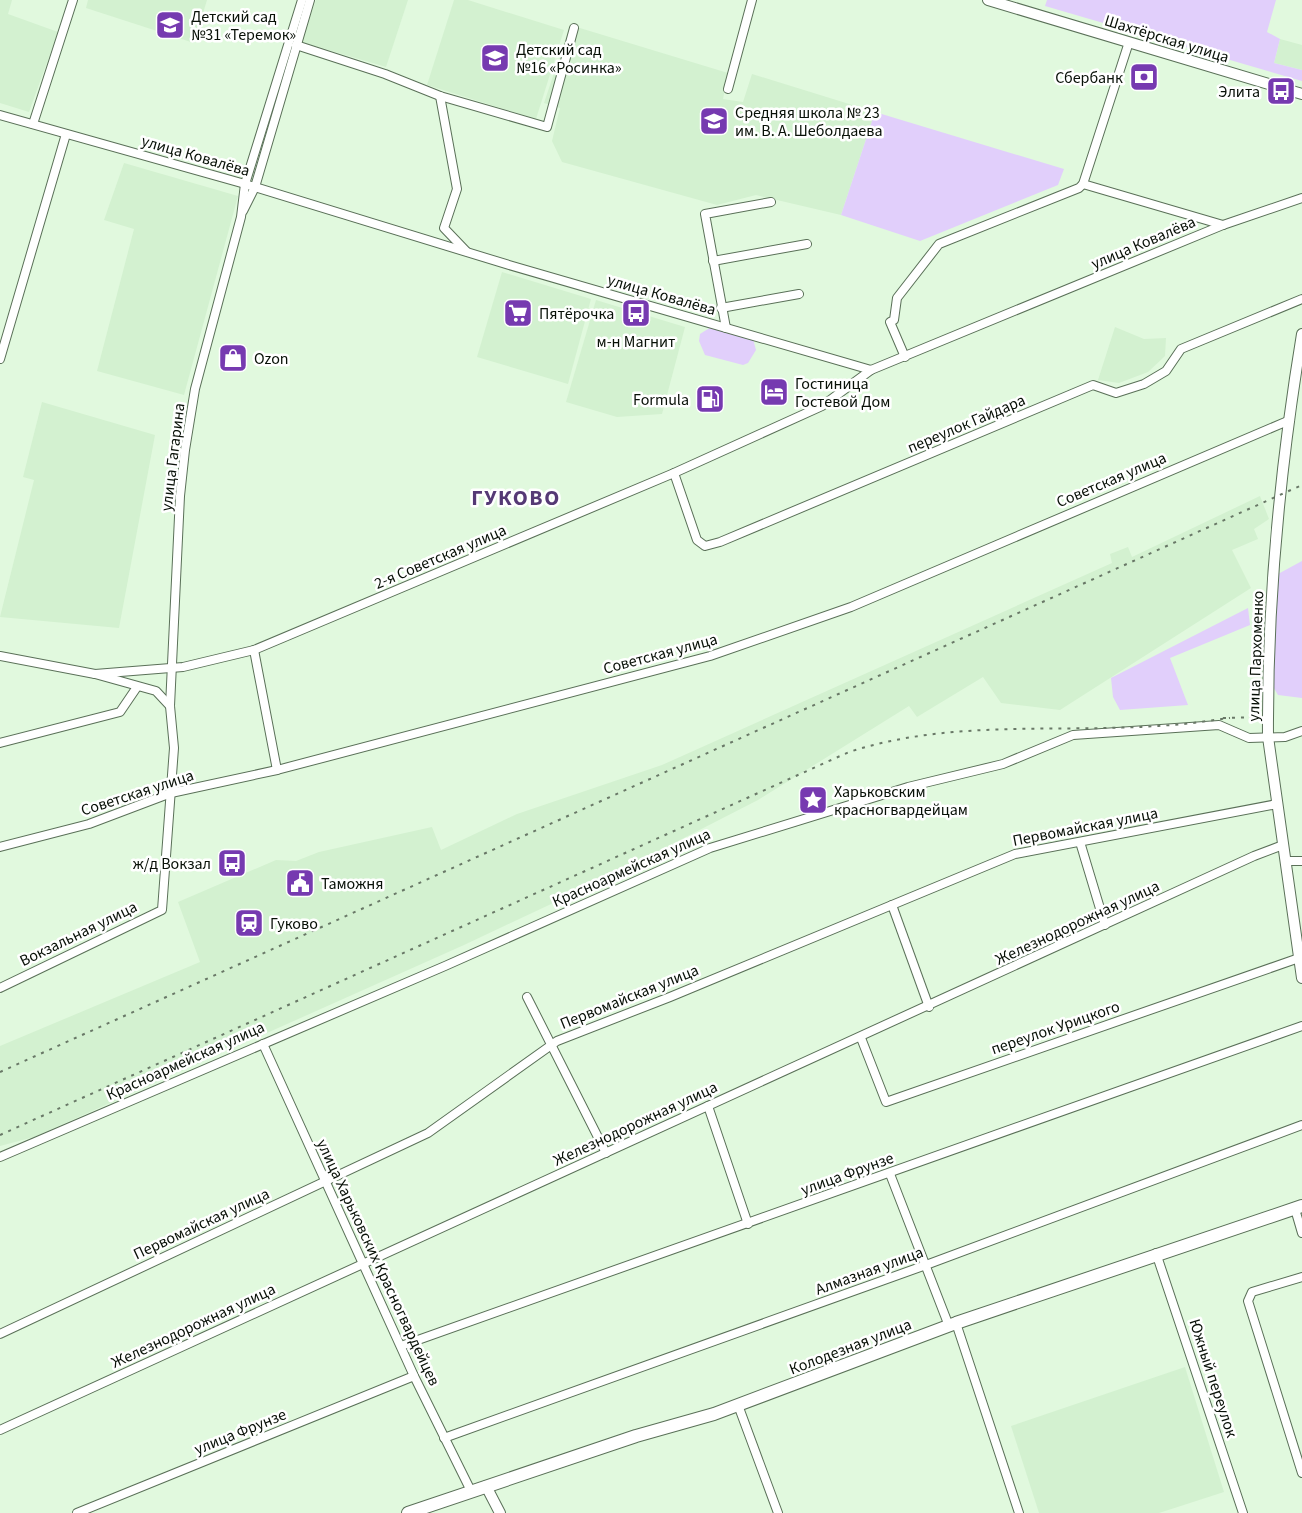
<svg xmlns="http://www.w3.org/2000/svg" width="1302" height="1513" font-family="'Source Sans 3',sans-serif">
<rect width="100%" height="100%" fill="#e1f9de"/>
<g fill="#d3f1d0">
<polygon points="0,0 12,0 8,14 58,32 29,112 0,103"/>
<polygon points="88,0 207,0 194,43 86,8"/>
<polygon points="316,0 408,0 386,67 301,42"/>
<polygon points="454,0 468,0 564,30 536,119 427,85"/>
<polygon points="570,25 728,73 723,99 743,102 752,74 875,112 841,215 756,195 717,205 562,162 552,141 560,108 544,103"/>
<polygon points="1280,39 1302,45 1302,70 1274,63"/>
<polygon points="124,163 238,196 184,395 97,371 134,229 104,220"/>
<polygon points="502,272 591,299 568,384 477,357"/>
<polygon points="596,300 685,327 662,414 617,417 566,402"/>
<polygon points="1115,327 1144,339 1166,338 1165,356 1148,372 1119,383 1098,380"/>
<polygon points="42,402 155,435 119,628 0,617 34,480 23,477"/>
<polygon points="1260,496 1269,519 1254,529 1258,539 1232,550 1251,588 1060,710 1001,703 983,677 917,717 909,706 758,800 598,882 464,945 34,1137 0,1146 0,1046 200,962 178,902 276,860 296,861 319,852 432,827 441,850 517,814 662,765 1112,563 1110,554 1128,547 1132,557"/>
<polygon points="1185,1367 1224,1492 1159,1513 1039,1513 1011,1426"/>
</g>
<g fill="#e1cffb">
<polygon points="1047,0 1276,0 1267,32 1280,39 1274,63 1302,70 1302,81 1045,6"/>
<polygon points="875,112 1064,169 1058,185 920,241 841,215"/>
<polygon points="711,327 753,339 756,350 748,363 743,365 705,355 699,341 700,334"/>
<polygon points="1302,561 1302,698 1278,695 1272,685 1278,574"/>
<polygon points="1248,608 1250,625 1170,658 1188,705 1120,710 1113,697 1111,678"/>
</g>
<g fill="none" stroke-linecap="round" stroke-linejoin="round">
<g stroke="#5a7058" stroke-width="10">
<g id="minor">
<polyline points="296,45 385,74 440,96 547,127 574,28"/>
<polyline points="728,89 752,0"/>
<polyline points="440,96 457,189 444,228 466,251"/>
<polyline points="0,115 245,184 509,265 871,370 1223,225 1302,198"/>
<polyline points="33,124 73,0"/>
<polyline points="1083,184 1223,225"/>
<polyline points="243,211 255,187 310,0"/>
<polyline points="713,261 807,244"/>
<polyline points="721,308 799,294"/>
<polyline points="726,328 705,214 771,202"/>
<polyline points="905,357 890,322 894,320 897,298 939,244 1079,188 1083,184 1129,42"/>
<polyline points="0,359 66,134"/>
<polyline points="674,473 697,540 705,546 720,542 1093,385 1116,393 1144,384 1166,371 1181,349 1302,299"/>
<polyline points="254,650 277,770"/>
<polyline points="0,656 95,674 156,691 170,706"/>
<polyline points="95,674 183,667 254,650 674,473 822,406 871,370"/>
<polyline points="0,743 120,712 137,687"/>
<polyline points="1080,842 1105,925"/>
<polyline points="0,847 89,824 171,793 277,770 710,656 851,607 1290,420"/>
<polyline points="1287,861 1302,861"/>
<polyline points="892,905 929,1007"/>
<polyline points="0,988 162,910 174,748 170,706 180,496 185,450 195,389 241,217 245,184 302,0"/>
<polyline points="527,997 606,1153"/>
<polyline points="861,1038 886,1102 1299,958"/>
<polyline points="263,1044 414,1376 471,1491"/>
<polyline points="708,1106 748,1224"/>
<polyline points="0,1157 445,966 710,848 908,787 1003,764 1073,735 1219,725 1249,738 1285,737 1302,731"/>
<polyline points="890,1174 949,1326"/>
<polyline points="1295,1209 1302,1233"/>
<polyline points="1156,1253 1243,1513"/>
<polyline points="1302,1277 1252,1292 1248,1301 1302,1473"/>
<polyline points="956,1323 1019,1513"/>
<polyline points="0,1334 428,1133 557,1041 670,997 1015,854 1277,804"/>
<polyline points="401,1346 1302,1026"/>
<polyline points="738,1405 778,1513"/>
<polyline points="0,1430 1254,856 1283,845"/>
<polyline points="444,1438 926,1265 1302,1125"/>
<polyline points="77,1513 414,1376"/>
</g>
</g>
<g stroke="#5a7058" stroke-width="12">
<g id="tertiary">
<polyline points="988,0 1302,94"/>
<path d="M1302,334C1280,467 1267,602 1268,737L1302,978"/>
<polyline points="486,1486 500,1513"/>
</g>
</g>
<g stroke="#5a7058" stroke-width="14">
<polyline id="secondary" points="408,1513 636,1436 714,1414 956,1323 1302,1206"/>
</g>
<use href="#minor" stroke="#fff" stroke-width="8"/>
<use href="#tertiary" stroke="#fff" stroke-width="10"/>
<use href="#secondary" stroke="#fff" stroke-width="12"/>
<g stroke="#697867" stroke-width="2" stroke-dasharray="3 6" stroke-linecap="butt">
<polyline points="1223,718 1260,717"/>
<polyline points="0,1072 1302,485"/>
<path d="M0,1135L849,752C954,718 1063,734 1171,725C1191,724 1211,720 1230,718"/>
</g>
</g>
<defs>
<g id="school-square" transform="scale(1.5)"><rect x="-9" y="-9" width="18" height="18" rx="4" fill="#763ab0" stroke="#fff"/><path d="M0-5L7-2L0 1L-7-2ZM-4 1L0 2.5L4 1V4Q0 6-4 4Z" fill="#fff"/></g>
<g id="bank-square" transform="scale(1.5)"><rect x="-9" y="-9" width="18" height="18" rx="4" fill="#763ab0" stroke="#fff"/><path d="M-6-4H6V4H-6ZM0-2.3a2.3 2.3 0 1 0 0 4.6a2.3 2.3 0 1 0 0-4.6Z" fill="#fff"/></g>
<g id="bus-square" transform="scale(1.5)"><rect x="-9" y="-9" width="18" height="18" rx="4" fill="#763ab0" stroke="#fff"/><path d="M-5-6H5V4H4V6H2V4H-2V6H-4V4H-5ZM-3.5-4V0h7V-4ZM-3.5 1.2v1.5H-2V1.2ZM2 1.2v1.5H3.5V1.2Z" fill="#fff"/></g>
<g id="supermarket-square" transform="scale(1.5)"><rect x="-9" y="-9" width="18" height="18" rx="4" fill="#763ab0" stroke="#fff"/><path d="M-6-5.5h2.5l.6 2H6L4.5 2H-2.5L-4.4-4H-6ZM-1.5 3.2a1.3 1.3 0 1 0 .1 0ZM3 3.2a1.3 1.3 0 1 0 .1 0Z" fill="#fff"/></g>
<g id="shop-square" transform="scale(1.5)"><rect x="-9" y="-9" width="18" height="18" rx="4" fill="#763ab0" stroke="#fff"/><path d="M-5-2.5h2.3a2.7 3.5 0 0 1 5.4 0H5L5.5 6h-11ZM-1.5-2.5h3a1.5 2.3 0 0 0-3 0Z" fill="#fff"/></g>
<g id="hotel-square" transform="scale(1.5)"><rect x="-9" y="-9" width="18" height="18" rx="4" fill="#763ab0" stroke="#fff"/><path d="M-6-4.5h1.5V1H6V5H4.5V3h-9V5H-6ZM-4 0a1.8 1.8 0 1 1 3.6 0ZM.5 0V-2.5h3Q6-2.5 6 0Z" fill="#fff"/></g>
<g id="fuel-square" transform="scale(1.5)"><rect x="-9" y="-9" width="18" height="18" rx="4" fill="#763ab0" stroke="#fff"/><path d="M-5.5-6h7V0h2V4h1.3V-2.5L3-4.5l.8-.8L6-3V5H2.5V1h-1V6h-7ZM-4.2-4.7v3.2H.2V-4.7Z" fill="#fff"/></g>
<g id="sight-square" transform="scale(1.5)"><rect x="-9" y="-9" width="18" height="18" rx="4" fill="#763ab0" stroke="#fff"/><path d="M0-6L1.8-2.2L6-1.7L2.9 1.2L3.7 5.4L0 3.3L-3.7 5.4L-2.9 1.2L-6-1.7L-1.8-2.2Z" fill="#fff"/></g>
<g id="civic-square" transform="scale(1.5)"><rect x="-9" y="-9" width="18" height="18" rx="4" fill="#763ab0" stroke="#fff"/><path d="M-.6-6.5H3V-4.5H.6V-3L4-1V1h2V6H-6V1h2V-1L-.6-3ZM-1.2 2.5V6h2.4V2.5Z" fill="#fff"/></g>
<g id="station-square" transform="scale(1.5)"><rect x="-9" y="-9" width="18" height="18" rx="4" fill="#763ab0" stroke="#fff"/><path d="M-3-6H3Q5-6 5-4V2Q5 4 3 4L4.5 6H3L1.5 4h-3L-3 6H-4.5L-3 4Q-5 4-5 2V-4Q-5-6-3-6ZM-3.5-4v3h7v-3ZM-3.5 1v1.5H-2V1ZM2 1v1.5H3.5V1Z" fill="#fff"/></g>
</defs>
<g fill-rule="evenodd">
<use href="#school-square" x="170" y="25"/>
<use href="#school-square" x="495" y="58"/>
<use href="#bank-square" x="1144" y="77"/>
<use href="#bus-square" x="1281" y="91"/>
<use href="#school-square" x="714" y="121"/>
<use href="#supermarket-square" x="518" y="313"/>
<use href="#bus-square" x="636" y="313"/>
<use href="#shop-square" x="233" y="358"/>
<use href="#hotel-square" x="774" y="392"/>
<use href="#fuel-square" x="710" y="399"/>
<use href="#sight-square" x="813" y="800"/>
<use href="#bus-square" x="232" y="863"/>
<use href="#civic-square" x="300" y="883"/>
<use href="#station-square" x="249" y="923"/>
</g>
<g text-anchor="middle" stroke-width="5" stroke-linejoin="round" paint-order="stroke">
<g font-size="16" fill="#081007" stroke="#fff" text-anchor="start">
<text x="191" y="22">Детский сад<tspan x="191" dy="18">№31 «Теремок»</tspan></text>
<text x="516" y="55">Детский сад<tspan x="516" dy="18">№16 «Росинка»</tspan></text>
<text x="1123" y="83" text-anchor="end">Сбербанк</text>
<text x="1260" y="97" text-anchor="end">Элита</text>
<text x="735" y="118">Средняя школа № 23<tspan x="735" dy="18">им. В. А. Шеболдаева</tspan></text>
<text x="539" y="319">Пятёрочка</text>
<text x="636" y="347" text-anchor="middle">м-н Магнит</text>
<text x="254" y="364">Ozon</text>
<text x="795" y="389">Гостиница<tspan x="795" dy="18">Гостевой Дом</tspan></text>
<text x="689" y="405" text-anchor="end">Formula</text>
<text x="834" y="797">Харьковским<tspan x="834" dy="18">красногвардейцам</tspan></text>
<text x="211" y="869" text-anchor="end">ж/д Вокзал</text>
<text x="321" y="889">Таможня</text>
<text x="270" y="929">Гуково</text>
</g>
<g font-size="16" fill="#081007" stroke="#fff">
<text transform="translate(1167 38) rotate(17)" y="6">Шахтёрская улица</text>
<text transform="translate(196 155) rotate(16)" y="6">улица Ковалёва</text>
<text transform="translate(1143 242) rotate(-23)" y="6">улица Ковалёва</text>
<text transform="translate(662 294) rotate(16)" y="6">улица Ковалёва</text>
<text transform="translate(966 423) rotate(-23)" y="6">переулок Гайдара</text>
<text transform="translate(172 457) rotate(-83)" y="6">улица Гагарина</text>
<text transform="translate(1111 479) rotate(-23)" y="6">Советская улица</text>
<text transform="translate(440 556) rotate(-23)" y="6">2-я Советская улица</text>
<text transform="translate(660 653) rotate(-15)" y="6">Советская улица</text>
<text transform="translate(1255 656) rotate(-88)" y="6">улица Пархоменко</text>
<text transform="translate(137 792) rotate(-18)" y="6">Советская улица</text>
<text transform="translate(1085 826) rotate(-11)" y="6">Первомайская улица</text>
<text transform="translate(631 867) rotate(-24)" y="6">Красноармейская улица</text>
<text transform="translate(1077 922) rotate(-25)" y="6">Железнодорожная улица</text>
<text transform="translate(78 933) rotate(-26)" y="6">Вокзальная улица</text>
<text transform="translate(629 996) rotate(-22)" y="6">Первомайская улица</text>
<text transform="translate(1055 1027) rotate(-19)" y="6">переулок Урицкого</text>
<text transform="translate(185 1060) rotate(-24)" y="6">Красноармейская улица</text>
<text transform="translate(635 1123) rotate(-25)" y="6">Железнодорожная улица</text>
<text transform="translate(847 1173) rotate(-20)" y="6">улица Фрунзе</text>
<text transform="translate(201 1223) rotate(-25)" y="6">Первомайская улица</text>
<text transform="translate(379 1262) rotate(65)" y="6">улица Харьковских Красногвардейцев</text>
<text transform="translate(869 1270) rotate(-20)" y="6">Алмазная улица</text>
<text transform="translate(193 1325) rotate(-25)" y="6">Железнодорожная улица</text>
<text transform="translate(850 1346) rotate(-21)" y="6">Колодезная улица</text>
<text transform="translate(1214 1378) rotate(72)" y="6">Южный переулок</text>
<text transform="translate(240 1431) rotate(-22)" y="6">улица Фрунзе</text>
</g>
<g font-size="22" font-weight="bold" letter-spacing="1.5" fill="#553975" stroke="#fff">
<text x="516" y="505">ГУКОВО</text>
</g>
</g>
</svg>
